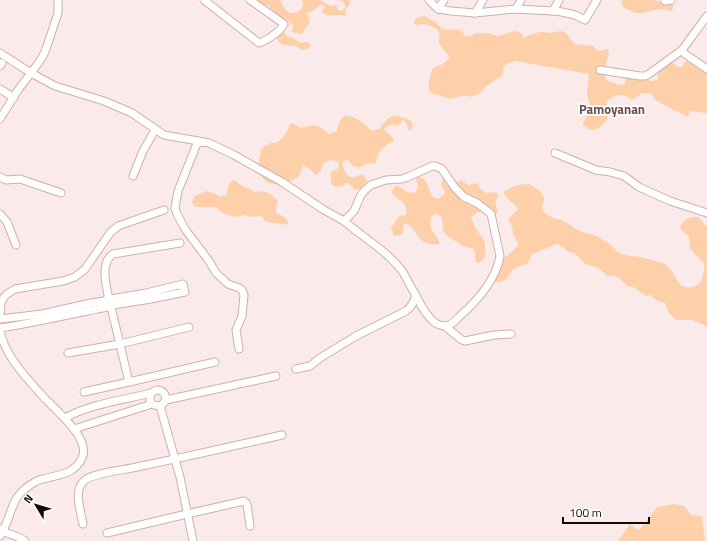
<svg xmlns="http://www.w3.org/2000/svg" width="707" height="541" font-family="'Titillium Web',sans-serif">
<rect width="100%" height="100%" fill="#faebea"/>
<g fill="#fdd0aa">
<path d="M255,0H279C283,3 282,5 284,8C291,16 298,14 303,6L302,0H320L332,6L337,5V8L338,10L341,11L345,8V4L343,2L338,0H349L350,5L345,9L347,15C343,16 341,15 336,15C330,16 328,16 322,13V11L325,7L321,4L312,12L307,13L310,22L303,32L301,34L292,32L293,25L287,20L283,24V29C286,35 286,37 294,38C299,43 300,43 307,42L311,45L308,49L302,50L296,46L283,45L279,42L275,36L274,33L280,23V19L273,10L269,7V5H264L261,9Z"/>
<polygon points="622,0 655,0 663,4 671,5 674,4 672,11 659,9 642,13 636,13 624,8 621,3"/>
<path d="M424,16L436,22L442,29L449,30L456,29L461,30L465,36H470L476,33H489L497,36L515,31L521,33L523,37H525L539,32H544L549,33L561,31L566,33L572,41L575,44L593,46L598,51H600L606,49L608,50L609,53L605,68V79C609,83 616,83 621,85L625,84L626,75L647,78L650,81H654L658,79L659,62L668,60L678,67H682C687,54 698,63 707,67V113L690,111L688,117L668,107L654,99L652,94L642,93L632,100C629,98 626,95 623,95C618,95 607,98 606,104C606,108 608,114 608,118C600,127 595,136 583,125L584,121L589,112L591,107L587,94L589,74L515,61L508,63L504,66C504,67 503,73 503,74C501,77 493,81 489,85H487L480,93L471,97L464,95L450,99L430,92C427,84 430,76 433,68L441,65L450,58L449,56C443,48 436,45 440,34L436,28L424,24L416,25L414,24V21L417,18Z"/>
<path d="M345,116C356,115 364,124 372,131L379,129C383,125 387,117 393,116C400,115 422,122 409,131C407,127 408,125 405,121L401,120V123L399,125L396,126L393,124L385,128L384,130L387,132L395,140C385,145 377,151 376,163C373,164 370,163 367,164C364,164 363,166 361,167C354,169 351,164 347,159L342,163C345,172 348,182 359,175H363L367,181L364,187L355,190L348,183H345L344,186L337,187L331,184V177L330,174L332,171C337,170 339,168 339,163L333,160L327,161L324,163L320,172L315,175L311,170L303,165C302,169 301,174 298,177C293,181 276,186 270,183C265,182 261,176 258,172L261,149L264,146L268,145L270,143C272,143 275,143 277,142C283,140 288,129 290,124L294,123L296,126H299V128C303,128 306,126 310,126C318,124 324,130 329,134L336,132C339,125 338,120 345,116Z"/>
<path d="M418,176C432,180 426,197 438,199L444,195L445,191L441,185L443,178L446,177L450,183L462,181L468,185L476,183L479,185L480,189L486,193L494,192L497,193L498,196L495,202L498,212L493,217C484,212 479,208 471,217L475,227L485,242V256L484,259L479,263L476,262C474,258 476,253 474,249C470,247 466,248 462,246C460,245 459,243 457,242C453,239 447,237 444,232C440,225 447,217 436,214L431,217C428,233 436,231 440,244C431,245 422,243 417,235C413,229 413,227 406,224L403,225V232L401,235L395,236L393,234L391,228L399,216L406,215C407,199 400,203 392,193C394,179 403,190 408,192C410,193 413,192 415,193L418,187L416,179Z"/>
<path d="M233,180L236,181L241,185L255,192L259,191L269,193L277,200L278,203L276,206V213C283,216 288,218 289,225L267,222L264,220L262,217L260,216L250,217L244,215L235,217L231,216L221,212L216,207H196L193,205L192,202L195,196L206,191L213,193L220,196L227,195C228,189 227,184 233,180Z"/>
<path d="M528,184C534,186 544,192 544,200C544,202 542,206 542,209C543,212 546,214 548,215C553,219 560,219 565,222C570,224 573,228 578,230C584,233 592,234 598,237C602,239 607,242 611,245C615,249 617,252 622,254C628,256 635,256 640,257C648,259 657,261 664,264C677,270 675,291 692,287C695,287 700,283 702,280C702,280 703,275 703,274C704,272 705,268 704,265C703,260 694,255 691,249C689,245 690,240 689,237C686,232 681,233 680,226C686,218 688,217 698,217L707,227V328L704,325L692,320H676L669,313L665,303L656,300L650,295L646,296L633,287L627,286L620,278L614,276H607L605,274L598,268L585,264L577,255L574,253L568,252L563,247L557,244L532,254C530,257 530,260 528,263C525,266 519,265 516,268C511,270 510,275 507,278C505,281 501,281 498,282L495,281L492,274C496,269 502,268 501,261L518,246V243L513,234L512,226L508,221L509,218L517,211L518,208L508,199L504,194L505,191L517,185Z"/>
<polygon points="675,504 684,506 691,515 702,516 705,541 618,541 630,524 637,529 640,529 657,507"/>
</g>
<g fill="none" stroke-linecap="round" stroke-linejoin="round">
<g stroke="#d2aeab" stroke-width="9">
<g id="minor">
<path d="M204,0L259,43C266,41 281,31 284,24L250,0"/>
<polyline points="429,0 438,9 451,11 475,13 516,9 553,11 562,12 575,15 585,20 597,0"/>
<polyline points="664,0 666,1 671,0"/>
<polyline points="438,9 444,0"/>
<polyline points="516,9 521,0"/>
<polyline points="553,11 559,0"/>
<polyline points="475,13 483,0"/>
<polyline points="682,50 685,54 707,69"/>
<polyline points="0,53 31,73 55,86 104,101 132,113 164,135 198,141"/>
<polyline points="0,66 2,63"/>
<polyline points="600,70 640,76 645,76 649,74 682,50 707,16"/>
<polyline points="0,89 14,98"/>
<polyline points="0,119 18,90 37,65 43,56 46,49 58,13 58,0"/>
<polyline points="555,153 596,170 610,172 624,176 639,187 670,201 707,213"/>
<polyline points="133,176 143,151 155,130"/>
<polyline points="0,177 6,180 20,179 61,193"/>
<polyline points="0,214 7,222 16,245"/>
<path d="M109,299C106,286 100,262 113,254L180,243"/>
<polyline points="111,299 146,293 183,284 185,292 151,299 113,305"/>
<polyline points="111,307 129,382"/>
<polyline points="0,315 1,303 4,297 7,294 15,289 63,281 75,277 85,269 110,233 118,226 164,210"/>
<polyline points="0,319 42,314 91,303 105,301"/>
<polyline points="445,326 462,340 465,341 494,335 511,334"/>
<path d="M0,328C36,323 71,314 107,307H109L113,305V303L111,299H107L105,301V305L107,307"/>
<path d="M0,329C3,353 23,374 39,392C51,407 92,437 82,458C74,474 62,474 47,478C43,479 38,480 35,482C8,497 14,514 0,536"/>
<path d="M239,349L236,330L242,316L244,295L242,290L239,288L228,284L216,273L209,261L185,229L177,214L175,208L178,191L198,141L209,143L234,155L282,182L324,210L344,221L354,211L361,195L365,190L371,185L386,180L402,179L408,177L432,166H435L442,169L455,188L464,197L477,203L490,213L491,214L500,256C496,280 477,301 460,316C456,320 451,326 445,326C442,326 436,324 434,322C425,315 420,303 415,294C411,287 407,280 403,272C387,251 364,238 344,221"/>
<polyline points="68,353 120,344 189,327"/>
<path d="M296,369L310,366L320,358L356,336L406,311C412,307 414,301 416,295"/>
<polyline points="84,392 129,382 215,362"/>
<polyline points="166,400 276,376"/>
<polyline points="160,406 180,477 193,541"/>
<path d="M65,418C90,404 123,400 151,393"/>
<path d="M74,429L152,404C166,412 172,390 156,390L151,393L150,400L152,404"/>
<path d="M83,524C81,512 73,490 84,481C92,473 124,470 137,467C185,457 234,446 282,435"/>
<path d="M0,529C8,535 18,535 25,541"/>
<polyline points="107,533 187,514 244,501 247,504 250,526"/>
</g>
</g>
<use href="#minor" stroke="#fff" stroke-width="7"/>
</g>
<g text-anchor="middle" stroke-width="3.5" stroke-linejoin="round" paint-order="stroke">
<g font-size="13" font-weight="bold" fill="#6c4d4b" stroke="#fff">
<text x="612" y="114">Pamoyanan</text>
</g>
</g>
<g transform="translate(36 505) rotate(308)" stroke="#ffffff" stroke-width="3" paint-order="stroke">
<path d="M0-3L7 15L0 10L-7 15Z" fill="#140908"/>
<text y="-6" font-size="11" font-weight="bold" text-anchor="middle" fill="#140908">N</text>
</g>
<path d="M563 517v6h86v-6" fill="none" stroke="#140908" stroke-width="2"/>
<text x="569" y="517" font-size="12" fill="#140908" stroke="#ffffff" stroke-width="3" paint-order="stroke">100 m</text>
</svg>
